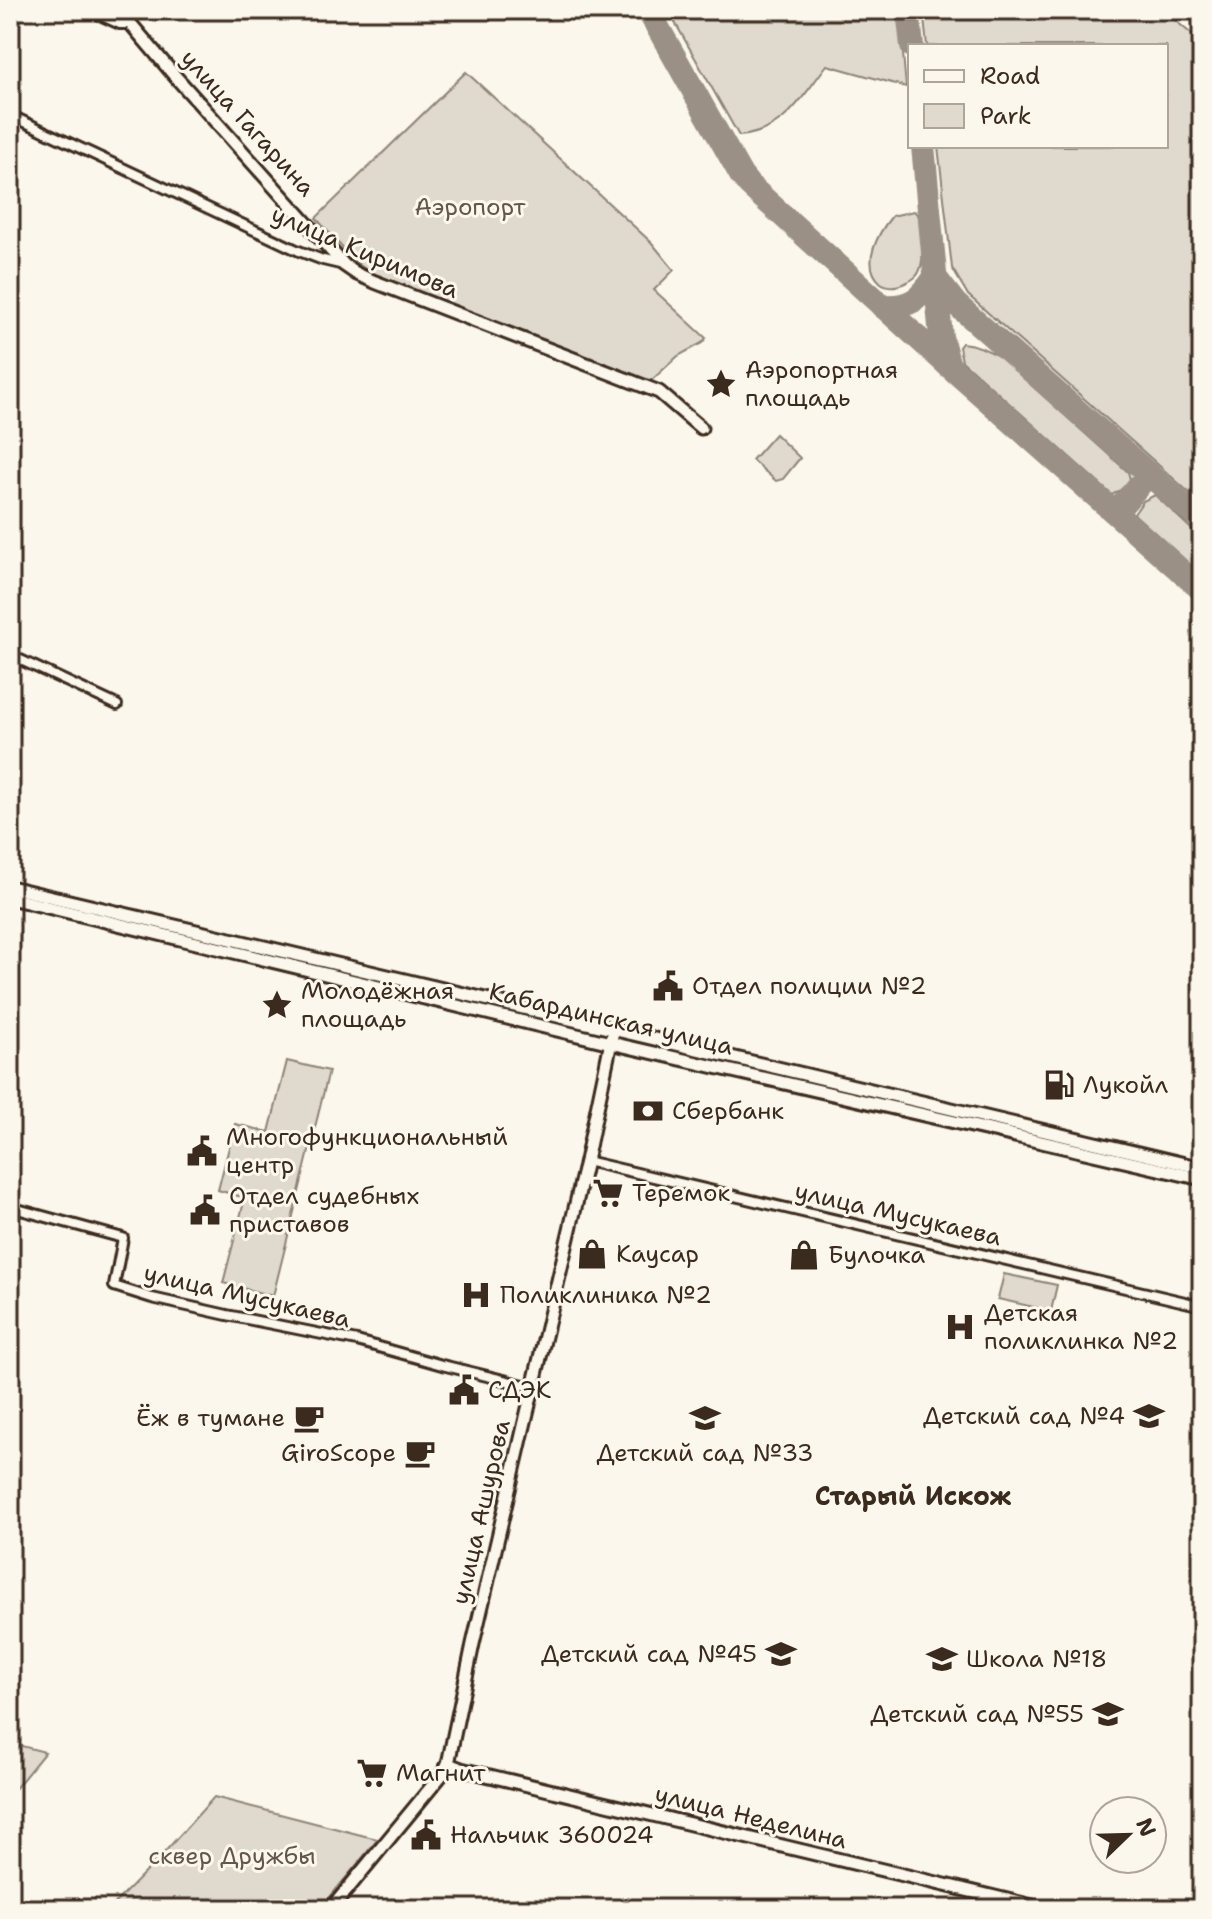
<svg xmlns="http://www.w3.org/2000/svg" width="1212" height="1919" font-family="'Shantell Sans',sans-serif">
<rect width="100%" height="100%" fill="#fbf7ec"/>
<filter id="ink" filterUnits="userSpaceOnUse"><feTurbulence type="fractalNoise" baseFrequency=".0125" numOctaves="2"/><feDisplacementMap in="SourceGraphic" scale="16" xChannelSelector="R" yChannelSelector="G"/><feConvolveMatrix kernelMatrix="1 2 1 2 8 2 1 2 1" color-interpolation-filters="sRGB"/></filter>
<g filter="url(#ink)">
<g fill="#dfd9ce" stroke="#8d8276" stroke-width="2">
<path d="M668,10H899L906,87L827,65C802,97 785,132 739,136Z"/>
<polygon points="923,10 1163,10 1202,43 1202,504 968,295 952,268 938,146 1166,146 1166,46 927,46"/>
<polygon points="466,72 652,243 674,270 654,290 706,338 702,343 678,356 653,379 650,381 369,272 353,260 316,218"/>
<path d="M914,211L919,216C920,231 925,252 921,266C919,276 913,280 905,283C896,287 888,288 881,283C860,265 878,233 892,216Z"/>
<path d="M962,343C977,344 989,350 1001,358L1128,472L1130,479L1128,485L1112,495L962,361L959,347Z"/>
<polygon points="775,434 800,458 783,479 776,481 752,460"/>
<polygon points="1155,495 1202,539 1202,575 1134,514 1143,501"/>
<polygon points="287,1061 329,1071 273,1296 223,1283 245,1198 218,1190 235,1124 269,1132"/>
<polygon points="1004,1274 1057,1285 1051,1311 998,1299"/>
<polygon points="10,1743 45,1752 10,1795"/>
<polygon points="214,1797 365,1836 378,1839 320,1909 109,1909 162,1855"/>
</g>
<g fill="none" stroke-linecap="round" stroke-linejoin="round">
<g stroke="#9b9085" stroke-width="24">
<polyline points="648,10 741,175 749,185 949,366 1202,590"/>
<polyline points="908,10 912,46"/>
<polyline points="923,146 941,337 949,366"/>
<polyline points="935,277 956,304 1202,521"/>
<path d="M882,306C910,308 919,300 935,277"/>
<polyline points="1116,512 1149,474"/>
</g>
<g stroke="#3b2a1e" stroke-width="14">
<g id="street">
<polyline points="89,10 120,24 131,24"/>
<polyline points="10,115 299,251 323,260 344,265"/>
<polyline points="10,655 117,705"/>
<polyline points="586,1161 1202,1306"/>
<polyline points="10,1207 123,1238 114,1286 152,1298 227,1315 357,1341 442,1365 532,1387"/>
</g>
</g>
<g stroke="#3b2a1e" stroke-width="17">
<g id="secondary">
<polyline points="119,10 174,75 344,265 357,274 375,282 659,392 701,428"/>
<polyline points="10,887 1202,1168"/>
<polyline points="10,898 611,1043 1202,1179"/>
<polyline points="448,1764 461,1769 1045,1909"/>
<polyline points="331,1909 443,1773 448,1764 473,1644 586,1161 612,1037"/>
</g>
</g>
<use href="#street" stroke="#fbf7ec" stroke-width="8"/>
<use href="#secondary" stroke="#fbf7ec" stroke-width="11"/>
</g>
</g>
<defs>
<g id="sight-bare" transform="scale(2.4)"><path d="M0-6L1.8-2.2L6-1.7L2.9 1.2L3.7 5.4L0 3.3L-3.7 5.4L-2.9 1.2L-6-1.7L-1.8-2.2Z" fill="#3b2a1e" stroke="#fbf7ec" stroke-width="2.5" paint-order="stroke"/></g>
<g id="civic-bare" transform="scale(2.4)"><path d="M-.6-6.5H3V-4.5H.6V-3L4-1V1h2V6H-6V1h2V-1L-.6-3ZM-1.2 2.5V6h2.4V2.5Z" fill="#3b2a1e" stroke="#fbf7ec" stroke-width="2.5" paint-order="stroke"/></g>
<g id="fuel-bare" transform="scale(2.4)"><path d="M-5.5-6h7V0h2V4h1.3V-2.5L3-4.5l.8-.8L6-3V5H2.5V1h-1V6h-7ZM-4.2-4.7v3.2H.2V-4.7Z" fill="#3b2a1e" stroke="#fbf7ec" stroke-width="2.5" paint-order="stroke"/></g>
<g id="bank-bare" transform="scale(2.4)"><path d="M-6-4H6V4H-6ZM0-2.3a2.3 2.3 0 1 0 0 4.6a2.3 2.3 0 1 0 0-4.6Z" fill="#3b2a1e" stroke="#fbf7ec" stroke-width="2.5" paint-order="stroke"/></g>
<g id="supermarket-bare" transform="scale(2.4)"><path d="M-6-5.5h2.5l.6 2H6L4.5 2H-2.5L-4.4-4H-6ZM-1.5 3.2a1.3 1.3 0 1 0 .1 0ZM3 3.2a1.3 1.3 0 1 0 .1 0Z" fill="#3b2a1e" stroke="#fbf7ec" stroke-width="2.5" paint-order="stroke"/></g>
<g id="shop-bare" transform="scale(2.4)"><path d="M-5-2.5h2.3a2.7 3.5 0 0 1 5.4 0H5L5.5 6h-11ZM-1.5-2.5h3a1.5 2.3 0 0 0-3 0Z" fill="#3b2a1e" stroke="#fbf7ec" stroke-width="2.5" paint-order="stroke"/></g>
<g id="hospital-bare" transform="scale(2.4)"><path d="M-5-5h3v3.5h4V-5h3V5h-3V1.5h-4V5h-3Z" fill="#3b2a1e" stroke="#fbf7ec" stroke-width="2.5" paint-order="stroke"/></g>
<g id="school-bare" transform="scale(2.4)"><path d="M0-5L7-2L0 1L-7-2ZM-4 1L0 2.5L4 1V4Q0 6-4 4Z" fill="#3b2a1e" stroke="#fbf7ec" stroke-width="2.5" paint-order="stroke"/></g>
<g id="cafe-bare" transform="scale(2.4)"><path d="M-5.5-4.5H6V0H3Q3 3.5 0 3.5H-2.5Q-5.5 3.5-5.5 0ZM3-3.2v2h1.7v-2ZM-6 4.5H4V6H-6Z" fill="#3b2a1e" stroke="#fbf7ec" stroke-width="2.5" paint-order="stroke"/></g>
</defs>
<g fill-rule="evenodd">
<use href="#sight-bare" x="721" y="384"/>
<use href="#civic-bare" x="668" y="986"/>
<use href="#sight-bare" x="277" y="1005"/>
<use href="#fuel-bare" x="1059" y="1085"/>
<use href="#bank-bare" x="648" y="1111"/>
<use href="#civic-bare" x="202" y="1151"/>
<use href="#supermarket-bare" x="608" y="1193"/>
<use href="#civic-bare" x="205" y="1210"/>
<use href="#shop-bare" x="592" y="1254"/>
<use href="#shop-bare" x="804" y="1255"/>
<use href="#hospital-bare" x="476" y="1295"/>
<use href="#hospital-bare" x="960" y="1327"/>
<use href="#civic-bare" x="464" y="1390"/>
<use href="#school-bare" x="1149" y="1416"/>
<use href="#cafe-bare" x="309" y="1418"/>
<use href="#school-bare" x="705" y="1418"/>
<use href="#cafe-bare" x="420" y="1453"/>
<use href="#school-bare" x="781" y="1654"/>
<use href="#school-bare" x="942" y="1659"/>
<use href="#school-bare" x="1108" y="1714"/>
<use href="#supermarket-bare" x="372" y="1773"/>
<use href="#civic-bare" x="426" y="1835"/>
</g>
<g text-anchor="middle" stroke-width="6" stroke-linejoin="round" paint-order="stroke">
<g font-size="24" fill="#3b2a1e" stroke="#fbf7ec">
<text transform="translate(248 123) rotate(48)" y="8">улица Гагарина</text>
<text transform="translate(365 252) rotate(23)" y="8">улица Киримова</text>
<text transform="translate(611 1019) rotate(13)" y="8">Кабардинская улица</text>
<text transform="translate(898 1214) rotate(13)" y="8">улица Мусукаева</text>
<text transform="translate(247 1296) rotate(13)" y="8">улица Мусукаева</text>
<text transform="translate(481 1512) rotate(-77)" y="8">улица Ашурова</text>
<text transform="translate(751 1817) rotate(14)" y="8">улица Неделина</text>
</g>
<g font-size="24" fill="#64564a" stroke="#fbf7ec">
<text x="470" y="215">Аэропорт</text>
<text x="232" y="1864">сквер Дружбы</text>
</g>
<g font-size="24" fill="#3b2a1e" stroke="#fbf7ec" text-anchor="start">
<text x="745" y="378">Аэропортная<tspan x="745" dy="28">площадь</tspan></text>
<text x="692" y="994">Отдел полиции №2</text>
<text x="301" y="999">Молодёжная<tspan x="301" dy="28">площадь</tspan></text>
<text x="1083" y="1093">Лукойл</text>
<text x="672" y="1119">Сбербанк</text>
<text x="226" y="1145">Многофункциональный<tspan x="226" dy="28">центр</tspan></text>
<text x="632" y="1201">Теремок</text>
<text x="229" y="1204">Отдел судебных<tspan x="229" dy="28">приставов</tspan></text>
<text x="616" y="1262">Каусар</text>
<text x="828" y="1263">Булочка</text>
<text x="500" y="1303">Поликлиника №2</text>
<text x="984" y="1321">Детская<tspan x="984" dy="28">поликлинка №2</tspan></text>
<text x="488" y="1398">СДЭК</text>
<text x="1125" y="1424" text-anchor="end">Детский сад №4</text>
<text x="285" y="1426" text-anchor="end">Ёж в тумане</text>
<text x="396" y="1461" text-anchor="end">GiroScope</text>
<text x="705" y="1461" text-anchor="middle">Детский сад №33</text>
<text x="757" y="1662" text-anchor="end">Детский сад №45</text>
<text x="966" y="1667">Школа №18</text>
<text x="1084" y="1722" text-anchor="end">Детский сад №55</text>
<text x="396" y="1781">Магнит</text>
<text x="450" y="1843">Нальчик 360024</text>
</g>
<g font-size="26" font-weight="bold" fill="#3b2a1e" stroke="#fbf7ec">
<text x="913" y="1505">Старый Искож</text>
</g>
</g>
<rect width="1212" height="1919" fill="none" stroke="#fbf7ec" stroke-width="40"/>
<rect x="20" y="20" width="1172" height="1879" fill="none" stroke="#3b2a1e" stroke-width="3" filter="url(#ink)"/>
<rect x="908" y="44" width="260" height="104" fill="#fbf7ec" stroke="#aea59a" stroke-width="2"/>
<rect x="924" y="70" width="40" height="12" fill="#fbf7ec" stroke="#aea59a" stroke-width="2"/>
<text x="980" y="84" font-size="24" fill="#3b2a1e">Road</text>
<rect x="924" y="104" width="40" height="24" fill="#dfd9ce" stroke="#aea59a" stroke-width="2"/>
<text x="980" y="124" font-size="24" fill="#3b2a1e">Park</text>
<g transform="translate(1128 1835) rotate(67)"><circle r="38" fill="#fbf7ec" stroke="#aea59a" stroke-width="2"/>
<path d="M0-6L14 30L0 20L-14 30Z" fill="#3b2a1e"/>
<text y="-12" font-size="22" font-weight="bold" text-anchor="middle" fill="#3b2a1e">N</text>
</g>
</svg>
